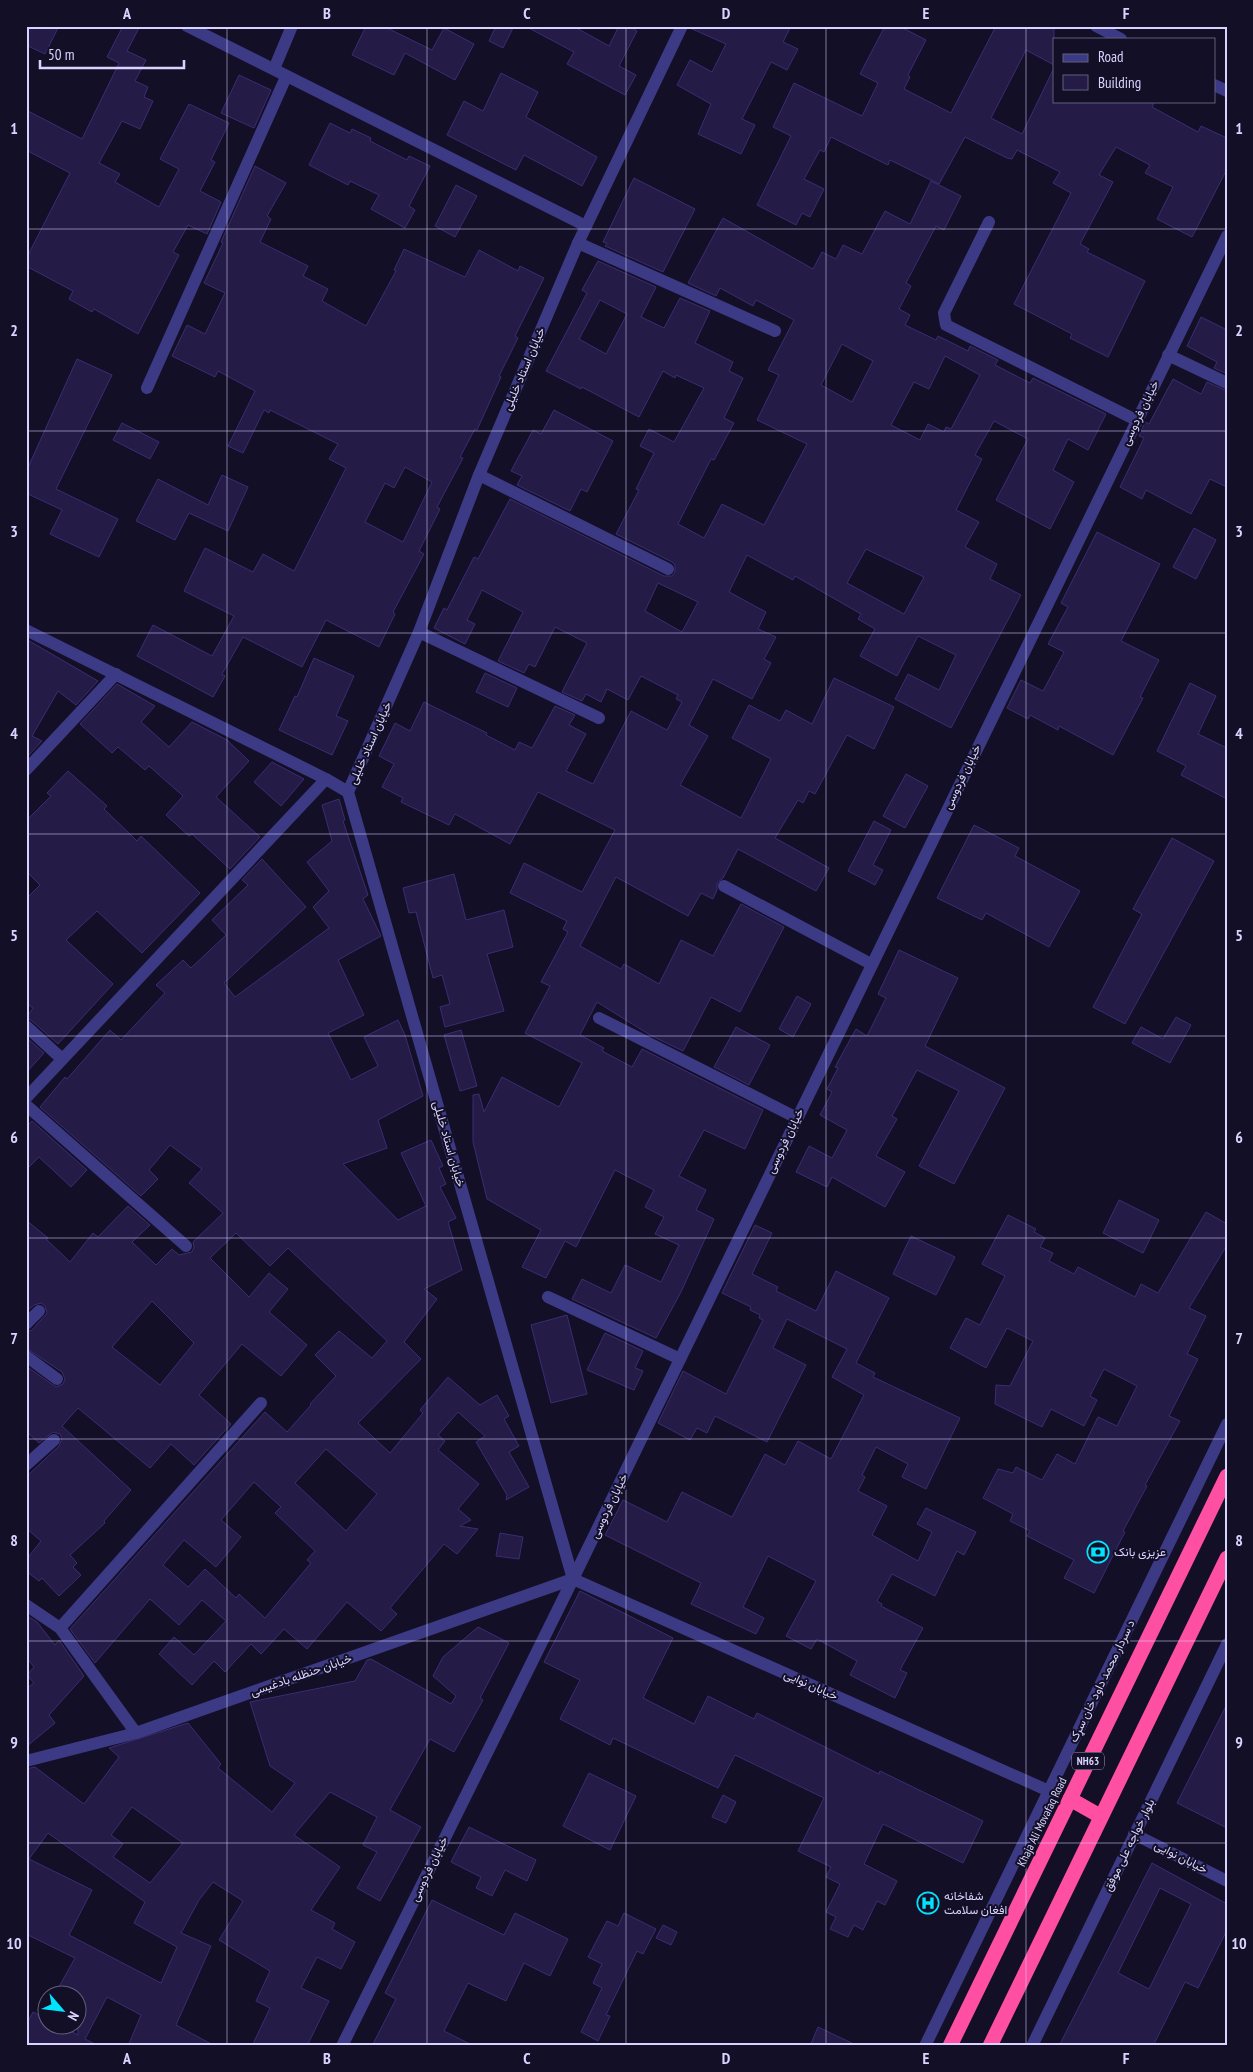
<svg xmlns="http://www.w3.org/2000/svg" width="1253" height="2072" font-family="'PT Sans Narrow',Vazirmatn,sans-serif">
<rect width="100%" height="100%" fill="#130f26"/>
<g fill="#241b47" stroke="#3b2d73" fill-rule="evenodd">
<polygon points="26,26 59,26 45,54 26,45"/>
<polygon points="123,26 140,26 127,51 146,60 135,81 148,87 144,97 153,101 140,129 122,121 99,163 120,174 115,182 159,207 179,169 160,159 189,104 229,123 211,160 215,162 200,191 221,202 207,234 188,225 173,252 179,255 138,334 94,309 92,312 69,299 73,291 26,266 26,259 70,173 26,150 26,110 82,139 119,63 107,57"/>
<polygon points="366,26 383,26 432,50 444,28 474,44 455,80 405,53 394,75 352,55"/>
<polygon points="496,26 514,26 503,48 489,41"/>
<polygon points="525,26 573,26 609,46 619,26 629,26 637,31 619,66 636,75 625,95 567,64 574,52"/>
<polygon points="690,26 791,26 783,42 798,49 787,70 771,62 742,119 755,125 741,154 698,134 711,104 677,85 690,60 712,72 726,44 690,28"/>
<polygon points="885,26 899,26 926,40 908,75 910,77 904,89 951,113 996,26 1054,26 1054,65 1026,50 991,118 1022,134 1054,68 1054,101 1155,101 1152,107 1198,132 1201,126 1227,138 1227,169 1192,237 1157,219 1173,187 1145,173 1150,165 1116,147 1099,175 1113,182 1080,244 1089,249 1087,252 1145,281 1108,357 1070,338 1072,334 1014,304 1071,193 1053,183 1060,172 1017,150 1012,159 1007,158 965,137 939,184 890,160 888,165 831,137 824,152 820,150 804,179 824,189 810,217 802,213 796,225 757,205 791,136 773,127 794,83 862,116 878,83 860,74"/>
<polygon points="501,73 538,92 526,117 597,157 582,186 524,155 516,170 447,135 464,101 483,111"/>
<polygon points="239,75 271,90 254,128 221,113"/>
<polygon points="330,123 350,133 352,129 371,138 370,141 407,160 409,156 430,166 409,206 415,210 405,228 371,209 379,195 350,181 348,185 309,165"/>
<path d="M255,166L286,183L267,216L271,219L260,242L308,266L303,276L328,289L322,301L366,326L396,271L394,270L404,249L465,277L479,250L518,271L520,266L544,278L515,336L518,338L499,376L501,377L477,430L475,429L460,457L463,458L437,507L440,509L419,551L424,554L393,612L395,614L379,647L326,620L302,667L243,637L222,674L225,676L213,697L137,656L153,625L212,656L234,616L184,591L205,548L253,572L263,554L294,571L346,468L329,459L338,444L270,410L269,413L264,410L243,453L228,446L255,391L218,371L215,377L172,356L187,325L205,334L225,293L204,283L223,243L221,242ZM405,467L432,482L403,542L365,522L385,483L394,488Z"/>
<polygon points="634,178 695,209 663,272 605,246 607,243 603,242"/>
<path d="M931,181L961,196L944,230L936,226L906,283L911,286L899,309L910,315L905,325L936,340L938,336L968,351L970,346L998,360L995,365L1030,383L1033,378L1106,414L1088,450L1068,439L1053,470L1074,482L1050,529L996,500L1028,439L994,421L975,455L982,459L956,510L979,522L965,547L997,564L990,579L1021,595L951,728L895,699L908,674L939,690L956,655L918,636L897,676L860,656L875,629L858,619L861,614L795,576L793,580L747,555L729,592L766,612L758,629L776,637L764,659L771,663L752,699L713,679L689,725L708,736L680,785L741,818L771,759L732,738L749,705L780,721L786,710L812,724L834,678L894,707L874,749L847,735L815,794L809,791L803,803L798,800L775,838L829,868L816,891L738,849L723,878L717,883V890L713,899L701,893L688,916L616,877L580,946L621,969L624,964L659,984L681,940L713,956L741,904L784,927L740,1012L711,997L683,1051L650,1035L597,1002L580,1035L604,1048L602,1051L632,1067L642,1049L763,1110L745,1149L704,1130L679,1176L706,1190L696,1210L714,1219L681,1292L656,1338L572,1299L582,1279L611,1293L625,1265L661,1282L679,1245L655,1234L664,1217L645,1207L654,1190L615,1170L576,1247L565,1241L546,1278L522,1267L541,1230L487,1199L473,1142V1095L479,1094L484,1112L502,1077L559,1107L582,1063L525,1033L550,986L541,982L568,932L563,929L567,921L510,893L524,863L582,892L615,830L538,792L510,844L455,814L449,825L401,802L403,798L382,787L394,764L379,756L395,723L410,731L424,702L487,733L486,735L515,750L519,742L532,748L555,706L575,715L569,725L586,734L566,771L593,784L631,711L667,730L682,702L676,699L678,695L641,676L628,700L607,689L601,702L586,694L582,701L562,692L587,643L555,627L535,667L529,664L524,673L498,661L523,612L482,590L467,620L475,624L465,644L434,628L444,608L447,610L474,557L478,559L510,499L664,576H672L675,572V565L672,562L616,534L639,490L636,489L654,453L640,446L649,429L674,442L704,388L676,375L675,378L663,371L639,417L582,387L581,389L546,371L587,293L582,290L598,261L656,287L641,317L664,328L680,298L710,311L695,343L733,362L729,371L743,378L724,418L734,423L714,460L711,459L678,524L704,538L722,504L764,525L807,444L757,420L779,375L768,370L794,320L756,300L753,306L720,288L716,296L688,283L723,218L813,269L822,252L836,259L843,245L862,254L885,211L910,224ZM600,300L627,314L606,354L579,339ZM842,344L873,361L852,402L821,385ZM945,356L980,375L951,429L946,427L944,432L928,424L920,440L891,425L914,382L929,389ZM866,549L924,577L904,614L847,583ZM658,583L698,602L682,632L645,611Z"/>
<polygon points="456,185 477,196 455,237 435,226"/>
<polygon points="1201,317 1227,330 1227,374 1214,368 1217,362 1187,346"/>
<polygon points="77,359 112,375 56,489 118,519 99,557 50,534 62,510 26,493 26,472"/>
<polygon points="1173,379 1201,394 1207,382 1227,391 1227,487 1210,479 1191,514 1146,490 1142,499 1120,487 1144,438 1139,436 1145,422 1149,424"/>
<polygon points="554,410 613,441 587,492 581,489 570,511 517,485 522,476 511,471 533,430 541,434"/>
<polygon points="122,423 159,442 150,459 113,440"/>
<polygon points="222,475 248,487 228,531 189,513 175,540 136,521 158,479 208,505"/>
<polygon points="1194,528 1216,540 1196,579 1173,567"/>
<polygon points="1097,532 1160,564 1121,641 1159,660 1140,697 1143,698 1113,755 1059,726 1058,730 1030,715 1028,719 1007,708 1021,680 1043,691 1064,652 1048,644 1068,607 1061,603"/>
<polygon points="26,639 98,681 76,705 58,691 32,736 42,741 26,758"/>
<polygon points="314,658 354,676 336,716 348,721 332,755 279,730 295,696 297,697"/>
<polygon points="485,673 517,688 508,707 476,692"/>
<polygon points="1190,683 1216,696 1198,734 1227,748 1227,799 1181,775 1186,766 1157,751"/>
<polygon points="117,684 155,706 141,722 169,747 192,722 227,740 249,761 216,797 260,837 230,869 192,834 189,836 166,815 183,796 149,766 145,770 118,747 112,753 80,724"/>
<polygon points="272,762 304,779 281,806 254,782"/>
<polygon points="68,771 107,806 104,809 137,841 141,836 200,893 142,953 97,911 66,940 113,984 58,1044 31,1020 26,1018 33,1008 26,1003 26,899 40,885 26,871 26,821 51,796 47,793"/>
<polygon points="906,774 928,786 905,828 883,816"/>
<path d="M339,799L345,820L343,821L368,895L363,899L381,936L338,960L364,1015L328,1033L351,1080L378,1066L364,1037L398,1020L405,1035L423,1096L378,1120L387,1148L343,1164L398,1220L426,1206L401,1153L431,1140L443,1166L439,1168L446,1184L440,1187L456,1218L448,1222L462,1270L424,1289L437,1299L404,1342L421,1359L358,1423L390,1453L423,1413L420,1410L448,1377L480,1405L497,1395L509,1416L504,1419L519,1446L509,1452L529,1487L506,1500L507,1495L476,1442L485,1436L458,1412L438,1435L445,1441L438,1450L479,1484L458,1509L471,1520L460,1526L478,1529L457,1554L444,1544L390,1608L397,1614L381,1631L347,1602L307,1649L284,1629L261,1654L251,1644L225,1672L214,1661L192,1685L159,1654L174,1637L194,1655L226,1621L202,1600L179,1625L150,1599L95,1663L70,1629L265,1412L287,1432L311,1405L310,1404L336,1376L315,1355L339,1331L372,1358L387,1341L288,1248L270,1266L236,1233L210,1258L249,1297L269,1273L288,1289L269,1312L307,1345L281,1376L242,1344L199,1395L231,1424L194,1465L171,1444L150,1468L78,1408L62,1426L131,1490L104,1521L105,1523L70,1555L77,1563L73,1567L81,1575L59,1596L42,1578L39,1581L26,1571V1560L41,1541L26,1528V1477L59,1446L62,1439L60,1434L53,1432L39,1443L26,1431V1366L56,1387L63,1384L65,1379L62,1372L26,1348V1332L32,1330L47,1313L45,1306L41,1303L34,1305L26,1312V1220L48,1238L46,1239L70,1262L93,1233L98,1237L128,1206L150,1225L132,1242L156,1265L172,1249L179,1255L192,1252L194,1247L193,1242L223,1213L189,1183L202,1169L170,1145L149,1170L158,1179L141,1196L40,1107L65,1077L67,1079L110,1030L121,1040L165,993L156,985L183,960L191,968L226,935L212,920L248,885L242,880L262,859L306,907L224,983L235,997L329,928L313,907L329,891L307,862L332,841L322,805ZM152,1301L194,1343L160,1385L112,1347ZM326,1449L377,1494L346,1531L295,1483ZM254,1482L281,1507L275,1513L315,1551L307,1560L311,1563L265,1618L239,1594L236,1598L205,1569L188,1587L163,1565L184,1540L216,1567L241,1537L221,1520Z"/>
<polygon points="874,821 891,830 873,865 883,870 875,885 848,871"/>
<polygon points="974,825 1019,848 1015,856 1080,891 1049,947 986,913 982,920 937,898"/>
<polygon points="1172,838 1214,861 1125,1024 1093,1007 1142,914 1133,909"/>
<polygon points="454,874 466,920 504,910 513,947 487,954 504,1011 445,1027 440,1007 450,1004 442,975 433,978 416,912 409,913 403,888"/>
<polygon points="899,950 958,978 925,1046 1005,1088 954,1184 919,1166 959,1091 917,1070 892,1116 897,1119 876,1156 905,1172 885,1207 832,1177 827,1187 796,1172 809,1146 832,1158 847,1130 820,1115 832,1092 827,1089 838,1068 835,1067 856,1029 867,1036 886,998 878,994"/>
<polygon points="797,996 811,1004 793,1037 779,1029"/>
<polygon points="1176,1017 1191,1025 1170,1063 1132,1043 1141,1027 1163,1039"/>
<polygon points="736,1027 770,1045 749,1085 714,1067"/>
<polygon points="461,1030 477,1086 460,1091 444,1035"/>
<polygon points="26,1037 44,1053 26,1073"/>
<polygon points="32,1121 87,1170 71,1187 39,1157 26,1170 26,1127"/>
<polygon points="1119,1200 1159,1220 1143,1253 1103,1233"/>
<polygon points="1206,1212 1227,1224 1227,1245 1189,1308 1206,1316 1187,1354 1198,1359 1169,1416 1180,1421 1145,1485 1147,1486 1123,1531 1125,1532 1094,1593 1064,1578 1074,1560 1027,1536 1030,1531 1010,1521 1013,1514 983,1498 998,1469 1013,1473 1016,1467 1042,1480 1057,1454 1075,1464 1098,1417 1117,1426 1137,1386 1104,1369 1090,1396 1097,1400 1084,1426 1051,1409 1042,1427 995,1404 996,1385 1010,1386 1033,1341 1007,1328 986,1368 950,1348 966,1318 980,1325 1005,1276 982,1264 1008,1215 1036,1229 1034,1232 1045,1238 1040,1247 1053,1253 1049,1261 1074,1274 1078,1267 1135,1297 1141,1284 1158,1293"/>
<polygon points="755,1225 772,1233 752,1274 778,1287 776,1291 816,1311 836,1271 889,1298 856,1363 875,1373 873,1377 960,1418 926,1489 902,1477 908,1464 876,1447 862,1475 865,1477 858,1491 887,1506 872,1535 918,1561 932,1532 917,1524 926,1508 976,1532 964,1555 957,1551 935,1596 892,1574 877,1601 882,1604 881,1606 923,1628 900,1670 907,1673 895,1698 850,1675 857,1661 817,1639 811,1649 786,1636 816,1581 768,1556 743,1607 764,1618 756,1634 691,1604 701,1583 605,1535 623,1500 667,1522 682,1492 732,1517 765,1454 785,1465 798,1441 831,1459 864,1395 832,1377 847,1349 787,1319 773,1348 806,1365 767,1442 715,1416 707,1433 697,1428 690,1440 658,1423 683,1371 726,1394 763,1320 759,1318 760,1315 750,1310 751,1307 722,1293"/>
<polygon points="911,1236 955,1257 936,1295 893,1274"/>
<polygon points="567,1315 587,1394 551,1403 531,1325"/>
<polygon points="605,1333 643,1351 635,1368 643,1371 634,1390 587,1370"/>
<polygon points="500,1533 523,1537 519,1559 496,1556"/>
<polygon points="580,1591 673,1638 643,1698 694,1724 708,1696 754,1719 757,1713 879,1774 880,1771 983,1821 963,1863 883,1824 864,1864 897,1881 885,1905 877,1901 863,1930 854,1925 848,1937 830,1929 836,1917 826,1912 840,1884 826,1877 831,1867 798,1851 824,1798 735,1755 718,1788 613,1738 610,1745 560,1719 580,1680 544,1662"/>
<polygon points="26,1615 37,1622 55,1645 59,1640 84,1676 49,1715 55,1723 26,1747 26,1689 34,1683 27,1675 34,1667 26,1657"/>
<path d="M478,1627L509,1643L480,1698L483,1700L454,1752L430,1739L390,1810L421,1827L380,1901L357,1888L377,1852L363,1845L377,1817L330,1792L294,1835L340,1867L311,1910L335,1923L332,1929L355,1942L341,1969L317,1957L301,1988L329,2001L307,2046H252L270,2008L256,2001L270,1971L219,1940L243,1901L213,1882L199,1900L181,1933L211,1946L176,2025L215,2046H128L141,2015L107,1997L85,2039L99,2046H26V2025L33,2012L48,2020V2024H57L78,2035V1994H55L75,1958L26,1934V1769L35,1767L84,1804L119,1757L109,1748L188,1723L221,1764L218,1768L272,1812L295,1783L270,1766L250,1702L355,1681L367,1660L371,1659L451,1704L456,1696L433,1676L443,1657ZM132,1807L183,1843L150,1883L113,1857L123,1844L111,1835ZM48,1833L145,1902L134,1923L177,1947L161,1983L69,1935L92,1890L29,1859Z"/>
<polygon points="1227,1704 1227,1828 1177,1803"/>
<polygon points="589,1773 636,1796 610,1850 563,1826"/>
<polygon points="723,1795 736,1802 726,1823 712,1817"/>
<polygon points="469,1827 536,1860 527,1881 505,1870 492,1896 476,1888 481,1877 451,1862"/>
<path d="M1152,1863L1227,1904V1930L1198,1988L1185,1982L1153,2046H1059ZM1160,1888L1191,1904L1149,1989L1118,1973Z"/>
<polygon points="432,1900 504,1935 515,1913 568,1939 550,1976 524,1963 506,2001 468,1983 444,2031 474,2046 372,2046 396,1999 385,1993"/>
<polygon points="624,1913 656,1929 643,1954 637,1951 606,2015 610,2016 598,2041 581,2032 602,1988 593,1983 602,1964 588,1957 607,1921 618,1926"/>
<polygon points="663,1925 677,1932 671,1945 656,1938"/>
<polygon points="818,2027 858,2046 810,2046"/>
</g>
<g fill="none" stroke-linecap="round" stroke-linejoin="round">
<g stroke="#3d3a85" stroke-width="12">
<polyline points="187,26 586,226"/>
<polyline points="1096,26 1121,39"/>
<polyline points="274,69 292,26"/>
<polyline points="1214,85 1227,91"/>
<polyline points="989,222 944,313 946,325 1136,420"/>
<polyline points="578,243 775,331"/>
<polyline points="1168,355 1227,383"/>
<polyline points="147,388 286,77"/>
<polyline points="479,475 668,569"/>
<polyline points="26,630 326,779 348,792"/>
<polyline points="419,632 599,718"/>
<polyline points="26,770 116,674"/>
<polyline points="724,886 871,964"/>
<polyline points="599,1018 797,1118"/>
<polyline points="26,1026 62,1059"/>
<polyline points="26,1098 326,779"/>
<polyline points="26,1105 186,1246"/>
<polyline points="548,1297 680,1359"/>
<polyline points="26,1324 39,1311"/>
<polyline points="26,1356 57,1379"/>
<polyline points="26,1465 54,1440"/>
<polyline points="573,1579 348,792 419,632 479,475 578,243 682,26"/>
<polyline points="573,1579 1049,1791"/>
<polyline points="26,1605 60,1628 136,1733"/>
<polyline points="60,1628 261,1403"/>
<polyline points="26,1761 136,1733 573,1579"/>
<polyline points="1134,1834 1227,1881"/>
<polyline points="342,2046 573,1579 1227,236"/>
<polyline points="925,2046 1227,1424"/>
<polyline points="1032,2046 1227,1644"/>
</g>
<g stroke="#ff4fa3" stroke-width="15">
<polyline points="1070,1799 1100,1816"/>
<polyline points="950,2046 1227,1476"/>
<polyline points="990,2046 1227,1558"/>
</g>
</g>
<path fill="none" stroke="#d9d4ff" stroke-width="1" stroke-opacity="0.55" d="M227,26V2046M427,26V2046M626,26V2046M826,26V2046M1026,26V2046M26,229H1227M26,431H1227M26,633H1227M26,834H1227M26,1036H1227M26,1238H1227M26,1439H1227M26,1641H1227M26,1843H1227"/>
<defs>
<g id="bank-ring" transform="scale(1.125)"><circle r="9.5" fill="#130f26" stroke="#00e5ff" stroke-width="1.5"/><path d="M-6-4H6V4H-6ZM0-2.3a2.3 2.3 0 1 0 0 4.6a2.3 2.3 0 1 0 0-4.6Z" fill="#00e5ff"/></g>
<g id="hospital-ring" transform="scale(1.125)"><circle r="9.5" fill="#130f26" stroke="#00e5ff" stroke-width="1.5"/><path d="M-5-5h3v3.5h4V-5h3V5h-3V1.5h-4V5h-3Z" fill="#00e5ff"/></g>
</defs>
<g fill-rule="evenodd">
<use href="#bank-ring" x="1098" y="1552"/>
<use href="#hospital-ring" x="928" y="1903"/>
</g>
<g text-anchor="middle" stroke-width="4" stroke-linejoin="round" paint-order="stroke">
<rect fill="#130f26" stroke="#9e99be" stroke-width="1" x="1072" y="1752.5" width="32" height="17" rx="4"/>
<g font-size="11" font-weight="bold" fill="#d9d4ff">
<text x="1088" y="1765">NH63</text>
</g>
<g font-size="12" fill="#d9d4ff" stroke="#130f26">
<text transform="translate(524 369) rotate(-67)" y="4">خیابان استاد خلیلی</text>
<text transform="translate(1140 413) rotate(-64)" y="4">خیابان فردوسی</text>
<text transform="translate(370 743) rotate(-66)" y="4">خیابان استاد خلیلی</text>
<text transform="translate(962 777) rotate(-64)" y="4">خیابان فردوسی</text>
<text transform="translate(785 1141) rotate(-64)" y="4">خیابان فردوسی</text>
<text transform="translate(449 1144) rotate(74)" y="4">خیابان استاد خلیلی</text>
<text transform="translate(609 1506) rotate(-64)" y="4">خیابان فردوسی</text>
<text transform="translate(301 1675) rotate(-19)" y="4">خیابان حنظله بادغیسی</text>
<text transform="translate(1102 1681) rotate(-64)" y="4">د سردار محمد داود خان سړک</text>
<text transform="translate(811 1685) rotate(24)" y="4">خیابان نوایی</text>
<text transform="translate(1042 1822) rotate(-64)" y="4">Khaja Ali Movafaq Road</text>
<text transform="translate(1129 1845) rotate(-64)" y="4">بلوار خواجه علی موفق</text>
<text transform="translate(1181 1857) rotate(27)" y="4">خیابان نوایی</text>
<text transform="translate(429 1869) rotate(-64)" y="4">خیابان فردوسی</text>
</g>
<g font-size="12" fill="#d9d4ff" stroke="#130f26" text-anchor="start">
<text x="1114" y="1556">عزیزی بانک</text>
<text x="944" y="1900">شفاخانه<tspan x="944" dy="14">افغان سلامت</tspan></text>
</g>
</g>
<rect width="1253" height="2072" fill="none" stroke="#130f26" stroke-width="55"/>
<rect x="1053" y="38" width="162" height="65" fill="#130f26" stroke="#625e7d"/>
<rect x="1063" y="54" width="25" height="8" fill="#3d3a85" stroke="#625e7d"/>
<text x="1098" y="62" font-size="15" fill="#d9d4ff">Road</text>
<rect x="1063" y="75" width="25" height="15" fill="#241b47" stroke="#625e7d"/>
<text x="1098" y="88" font-size="15" fill="#d9d4ff">Building</text>
<g transform="translate(62 2010) rotate(118)"><circle r="24" fill="#130f26" stroke="#625e7d"/>
<path d="M0-4L9 19L0 12L-9 19Z" fill="#00e5ff"/>
<text y="-8" font-size="14" font-weight="bold" text-anchor="middle" fill="#d9d4ff">N</text>
</g>
<path d="M40 60v8h144v-8" fill="none" stroke="#d9d4ff" stroke-width="2.5"/>
<text x="48" y="60" font-size="15" fill="#d9d4ff" stroke="#130f26" stroke-width="4" paint-order="stroke">50 m</text>
<rect x="28" y="28" width="1198" height="2016" fill="none" stroke="#d9d4ff" stroke-width="2"/>
<g font-size="16" text-anchor="middle" font-weight="bold" fill="#d9d4ff">
<text x="127" y="19">A</text>
<text x="327" y="19">B</text>
<text x="527" y="19">C</text>
<text x="726" y="19">D</text>
<text x="926" y="19">E</text>
<text x="1126" y="19">F</text>
<text x="14" y="134">1</text>
<text x="1239" y="134">1</text>
<text x="14" y="336">2</text>
<text x="1239" y="336">2</text>
<text x="14" y="537">3</text>
<text x="1239" y="537">3</text>
<text x="14" y="739">4</text>
<text x="1239" y="739">4</text>
<text x="14" y="941">5</text>
<text x="1239" y="941">5</text>
<text x="14" y="1143">6</text>
<text x="1239" y="1143">6</text>
<text x="14" y="1344">7</text>
<text x="1239" y="1344">7</text>
<text x="14" y="1546">8</text>
<text x="1239" y="1546">8</text>
<text x="14" y="1748">9</text>
<text x="1239" y="1748">9</text>
<text x="14" y="1949">10</text>
<text x="1239" y="1949">10</text>
<text x="127" y="2064">A</text>
<text x="327" y="2064">B</text>
<text x="527" y="2064">C</text>
<text x="726" y="2064">D</text>
<text x="926" y="2064">E</text>
<text x="1126" y="2064">F</text>
</g>
</svg>
